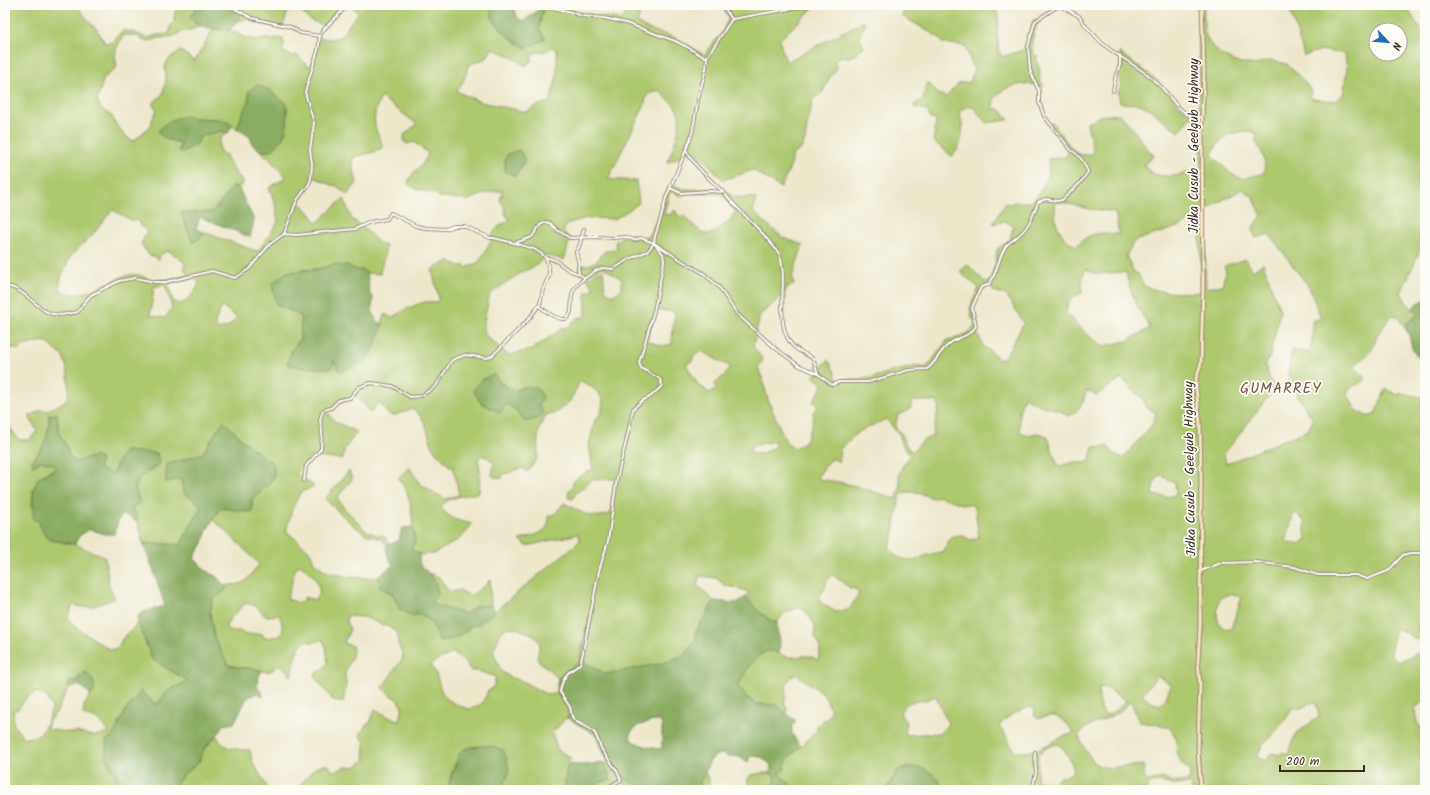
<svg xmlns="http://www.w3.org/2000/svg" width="1430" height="795" font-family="Kalam,sans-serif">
<rect width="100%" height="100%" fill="#fdfcf7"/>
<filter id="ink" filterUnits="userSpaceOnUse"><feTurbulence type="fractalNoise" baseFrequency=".025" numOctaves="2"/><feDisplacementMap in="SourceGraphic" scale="8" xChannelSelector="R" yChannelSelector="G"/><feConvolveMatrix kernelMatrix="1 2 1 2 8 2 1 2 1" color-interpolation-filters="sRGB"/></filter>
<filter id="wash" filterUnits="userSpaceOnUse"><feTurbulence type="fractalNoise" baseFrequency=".012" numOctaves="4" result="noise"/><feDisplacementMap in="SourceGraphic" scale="16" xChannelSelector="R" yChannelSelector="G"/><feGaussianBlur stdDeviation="0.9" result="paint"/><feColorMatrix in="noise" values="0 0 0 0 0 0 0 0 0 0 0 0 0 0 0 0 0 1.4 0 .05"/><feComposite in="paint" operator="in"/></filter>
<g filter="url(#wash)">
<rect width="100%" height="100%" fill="#ede7cc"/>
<g fill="#adc76d" stroke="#747846" fill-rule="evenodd">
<path d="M5,5H76L92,25L96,28L105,43C115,45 116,34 123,31C128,29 143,36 148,38L155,35L169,34L171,25L174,22V16L178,5H198L190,17L199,27L182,32L169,38H161L149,41H144L137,36L126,35L123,36L116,49L115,57L117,67L104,78L97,100L101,109L112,116L115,123L126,137L134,141L152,124V120L157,110L152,104L163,94C163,88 166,84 166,78C166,75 165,72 165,69C165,60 174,54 181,51L195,61L213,29L230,30L246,38L261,40L268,38L272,40L274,38L283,39L284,45L282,51L294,57L296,54L309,67L316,54L317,38L330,39L340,37L358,13L352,5H489C493,10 490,15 494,20C501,32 514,41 526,48L545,39L539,28L543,10L540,5L569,7L575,11L591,15L623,19L626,13L618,5H642L637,23L645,28L673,37L705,55L714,42L721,35L729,17L719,5H815L809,12L779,40L786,62L864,21L865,26C858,33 860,39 864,47L860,49L857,54L849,57L842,56L834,61V64L838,65C836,71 832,74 829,79C824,88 825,93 814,98L809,114L805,140L801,149L792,155V162L781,188L753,170L723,180L699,154L689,152L667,163C672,150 683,125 678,112C675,103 664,98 660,90L650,93L646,97L645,104L608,179L636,181L639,203L615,219L587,218L569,223L563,231L570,239L564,260L545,255L537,265L520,273L490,294L484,321L485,335L508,355L531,350L563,328L569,327L577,318L583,317L586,315V292L594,290L592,285L587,279L596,273L603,270L605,291L613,295L622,289V279L603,267L585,276L580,270L581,265C594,266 598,260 605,251L617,250L615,242C627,233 622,237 634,238C638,239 644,237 648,236L661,213L667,190L674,185L683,189H712L725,190L734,197L756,198L753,212L783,238L803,245L792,277L794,285L787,287L785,293L760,315L753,346L763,360L758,367L761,374L768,400L786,442L795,448L806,441L812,425L814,415L812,413L818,407L813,402L823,385L813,376L828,360L835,372L837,380L871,378L894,371L917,366L924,368L929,365L947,340L967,334L973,328L975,323C965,309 973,302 979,288L960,272L967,264L985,282H989L995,266L997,249L1010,240L1013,226L1005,221L993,224L1005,203L1009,204L1015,202H1031C1042,192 1051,174 1048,159L1066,157L1069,148L1050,126L1052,122C1059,131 1071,150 1080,154C1085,156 1088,155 1093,153C1093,147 1088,129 1087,122L1093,121L1098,116L1119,114C1133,126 1141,142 1154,156L1144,164C1147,172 1157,176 1165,176C1168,177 1171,175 1175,176L1187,173L1195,177L1201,175L1200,119L1189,117L1185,125L1179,132C1171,126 1147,105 1139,104C1132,103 1127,105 1120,102L1118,92L1121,85L1119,76L1122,60L1119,52C1133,63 1149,72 1162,85C1175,97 1179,112 1199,116V5H1204V30L1208,41L1221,55L1235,62L1255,65L1270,60L1287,64L1302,79L1310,89L1312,99L1335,101L1343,95L1347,69L1345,54L1321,50L1304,56L1291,13L1282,5H1405L1425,36V239L1401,293L1406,302L1418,314L1404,326L1397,316L1392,315L1378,334L1371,351L1364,358L1355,365V368L1366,378C1361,385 1349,385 1347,393L1355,409L1366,416H1371L1375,414L1386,389L1397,395L1401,393L1420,397L1425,394V646L1422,643L1399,629L1396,630L1391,649V655L1398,662L1425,650V700L1415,708C1415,719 1417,725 1425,732V790H1191L1192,787L1191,784C1186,784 1180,785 1175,785C1165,784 1150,776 1147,790H944L938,778L898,770L886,790H794V788C789,782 783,779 779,773L784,770L787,760L818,729L816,727L823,720H827L831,711L824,694L796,674C781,684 789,690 784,703L787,709V714L776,705L757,704L746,697L744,692L737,687C743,676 755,651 770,651C776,651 782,656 788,657C801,658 804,652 818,660L820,652L819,643L815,637V625L806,612L800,607L784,613L777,623C764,618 755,608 746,597L749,592L738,588L726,586L716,578L700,576L697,585L714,601L696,631V639L686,654L664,663L606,674L584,662L585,646L592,615L585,630L579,662L574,667L565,671L560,678H558L537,659L540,643L534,635L516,628L507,627L501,632L493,651L501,671L511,678L520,680L546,694L552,695L556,691L568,709V718L565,719L552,733L558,750L571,758C565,767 566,780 564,790H499L508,775L491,746L473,747L463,749C457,760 448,776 449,788L444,787L439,790H293C307,784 309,763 329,765L332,771C340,770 347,765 355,767L364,761L365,743L360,735L366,725L370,723L375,709L389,717L398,720C410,702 393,698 382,688L403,658C402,649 395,643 398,633L391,628L364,617L347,616L346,622L350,629L344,643L352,646C356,657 345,666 345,676C345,678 346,680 346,683C346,689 344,695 343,702H339L333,700L315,677V674L322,670L328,663L326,646L322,639C319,640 316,642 313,643C311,643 309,641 307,641C297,642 292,667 292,675H289L287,670L277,665L273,670L267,672L253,668H243L228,665L214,637L210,613L213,598L224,592L227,586C232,584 236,585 240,584C246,583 256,569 259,564L225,530L213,520L220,508L252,512V499L261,492L270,461L262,456L257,451L251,448L223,421L203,453L181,479L183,492L199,503L201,508L180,545L143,543C141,532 137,517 132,508L135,489L139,478L159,464L157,453L125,451L118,461L113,474L98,469L101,459L95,456L75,462L69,455L66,445L59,433L57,414L49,415C49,434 46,446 32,460L42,461L56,464L54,469L39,477L33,490L32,505L42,528L64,543L75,544L90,551L100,554L105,558L109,586L115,598C103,603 85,612 73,604L68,618L75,627L109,649H116L119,646L122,639L138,623L152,659L188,681L169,690L156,705L141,691L126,710L115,732L106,758L115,775L118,786L122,790H5V421L19,440H29L37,431L29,416L41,410L46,411C53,408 63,404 67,398C71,390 67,364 63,357C60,352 54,351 52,346L44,341L22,346L18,350L14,348H5V124L12,116L5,110ZM1376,30H1400V54H1376ZM552,47L557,50V76L550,102L539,105L526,112L481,102L458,92L457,90C464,83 466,75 468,65L487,58L492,48L508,55L526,66L531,61L533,53L546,51ZM249,90L274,95L286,103C290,128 285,132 271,151H261L277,167L286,177L269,188L275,203L278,222L259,250L256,251L206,233L193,243L181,213L213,212L233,186L238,187L242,185V181L233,169L226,156L219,150L220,138L228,133C212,127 192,141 179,150L181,143L166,139L187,116C197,120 207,119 218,119C226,120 231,126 237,129L243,112L249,100ZM381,97L417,124L404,135V142L408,144L414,142L428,153C425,167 410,170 408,184L416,189L436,194L439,197L465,199L466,201L489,192L503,191L500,200L504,206L506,216L509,217V221C507,222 505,222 503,224C497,226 494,233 491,236L492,240L479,262L466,268L464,265L461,267L450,261L437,266L432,270L439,298L437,302H424L408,308L392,318L385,314L374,349L334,360L331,369L299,367L291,352L300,339L301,318L298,314L277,305L272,284L303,270L325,268L334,264L342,266L347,265L357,270H362L367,273L380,274C381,265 385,256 386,246L379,243L367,231L351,218L344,198L317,223L309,212L298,202L310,186L314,177C318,179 333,186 337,186L347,195L357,183L352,162L354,157L374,152L384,147C373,128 371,117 381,97ZM1250,131L1256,134C1255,145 1258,144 1262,153C1265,159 1265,166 1264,173L1242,179L1231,174L1212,155C1214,148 1223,136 1231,134C1236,132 1244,132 1250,131ZM524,163L515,175L505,171ZM1243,189L1253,197L1262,216L1255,224L1252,230L1256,238L1269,234L1309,287L1321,318L1312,321L1313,334L1310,352L1291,350L1288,375L1295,384L1296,393L1313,420L1308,430L1226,464L1224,454L1274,389L1265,366L1270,356L1280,311L1263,263L1253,271L1246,259L1227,265L1224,267L1226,271L1222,285L1206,288L1204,213C1215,202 1230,197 1243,189ZM670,191L681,196C688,191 699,194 707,194L710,192L713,194H720L734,209L736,214H734C731,219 726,223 721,227C704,245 696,224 683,216L679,217L675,210L669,215L664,214ZM1061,202L1090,209L1115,212L1119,234C1098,233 1093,230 1076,246C1060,239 1052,220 1056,203ZM113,210L131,220H136L147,232L141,244L149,255L153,256L158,260C160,255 163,252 169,251L185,263L184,269L189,275C183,276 158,282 153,280C145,278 138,273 129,275C109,279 77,306 59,288L61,278L70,257L95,232C98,226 103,223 106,218C109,214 109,213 113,210ZM1199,215L1202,287L1201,292C1180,293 1164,294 1144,286L1138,274L1134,272L1126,256L1134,241L1181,226ZM1085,269L1098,274L1126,272C1128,283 1132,295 1137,306C1141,313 1146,320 1150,328L1127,341L1108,345L1106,347C1091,341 1079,325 1066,314L1068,303L1074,297L1082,293V281ZM194,278L199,283C195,293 190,298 181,304L174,302L168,284L169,283ZM163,285L166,287L172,308L165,318L150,315L154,287ZM990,285L993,291L1006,295L1024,323L1005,357L999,360L993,353L983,346L977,332L978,323L972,309L981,290ZM222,307L226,309L237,318L229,326L219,330L215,326L216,319ZM656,310L675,312L673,326L672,344L662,346L647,341ZM701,351C710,355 722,364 730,366L725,375L715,384L716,389L708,393L705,389L699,386L686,364L692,361L693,357ZM495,374L499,382L514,391L523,387L526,422L516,410L507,404ZM1121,378L1144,401L1145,406L1156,413L1152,425L1123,458L1114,454L1107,446L1093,447L1089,462C1082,464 1081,462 1075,462C1070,462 1064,466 1058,466L1047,436L1037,433L1028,435L1020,432L1019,412L1024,397L1040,405L1061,411L1068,416C1079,412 1084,402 1086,391L1090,392L1097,395ZM580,381L587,384L598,392L603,401L601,413L595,420L589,445L593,469C585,474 577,475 573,483V486C569,489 568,493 568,498L573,499L576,493L592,480L615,479L610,514C605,515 599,517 594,516C583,515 573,507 564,503L555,514L548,516C553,532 531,537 519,540L527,546L578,534L580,541L478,625L470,626L467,631L439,640C435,627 427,610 411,616L404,611L400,610L393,594L381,588L378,577C369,580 340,576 331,573C325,571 319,566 314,563L311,554L308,550L286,531L292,509L300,493L314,486L296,474L306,464L310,457L343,459L344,450L357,432L334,421L327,411L334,409L340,402L351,399L355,396L365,405L370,413L379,402L387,413L392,416L413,409C427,419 427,433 433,447C436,454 445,460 449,466H453L459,495L445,499L420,484L409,467L399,477V480L406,489L411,507L415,541L411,550L422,555L434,554L458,540L465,534L472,524C458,521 449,519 441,507C447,497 467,495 479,493L480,469L478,460L480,455L487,457L494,463L492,475L494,477L502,478V476L504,474L522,468L528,472L538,457C537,442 537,426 547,414H554L570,401ZM913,401H934L938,403L939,405L933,436L924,440L912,452L904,442L902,434L895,427L898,415L910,409ZM886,419L900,435L901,443L910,455L902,467L899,475L900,487L896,499C876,492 841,480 820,480L818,476L830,460L835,459L838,462L839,459L840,449L858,432ZM774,441L775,443V447L760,454L752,453L750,450L752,446ZM1161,474L1165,478L1175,482L1176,495L1166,497L1152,495L1154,483ZM905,492H917L933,498L939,496L962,504L972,505L975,508L979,537L970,540L963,535L953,536L948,540L944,551C934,554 923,555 915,561C900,558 897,560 889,546L893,537L900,495ZM1296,513L1305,522V533L1307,539L1300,544L1294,542L1289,544L1286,542L1293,515ZM301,565C306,568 310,574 314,576L317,582L320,593L315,600L304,597V601L299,603L287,599L296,567ZM833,575L850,588H853L858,592L859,594L849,610L838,611L836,612L823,604L818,598L824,590L827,581ZM1230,594L1242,597L1231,629C1214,631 1216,608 1220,598ZM246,603L256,606L265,616L280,615L283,630L280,636L265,638L261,633L245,635L240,631H228L226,626L230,619ZM454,652L456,656L465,662L471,671H478L496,677L493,688L488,691L482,704L469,709C448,702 442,699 437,677C436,673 433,669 431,665C439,657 445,658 454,652ZM86,672L94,691L84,705L83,715C98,718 102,721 109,733L93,736L76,732L73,733L47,729L49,721L56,713L68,688L69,682L75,681ZM1158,676L1171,685L1166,698L1160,705L1148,701L1142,694L1153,681ZM1099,687L1106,688L1126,700C1120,707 1114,714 1104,715L1099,703ZM37,692L47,697L52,708C47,723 43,739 24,738L14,726L13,711L18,709L27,697ZM936,696L948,724L940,733L906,735L905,730L907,724L900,713C908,699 911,703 924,700C928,700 932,697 936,696ZM1131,701L1139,722L1162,725L1170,728L1177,740L1176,753L1183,765L1190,772L1189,781L1174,782L1163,778L1147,781L1145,780L1143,765C1133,765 1111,769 1102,767C1091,764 1083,745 1078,735L1087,727L1118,713ZM1316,701L1319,717L1295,734L1289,755L1282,752L1281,755L1271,753L1266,761L1257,756L1262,746L1282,724L1292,708H1301ZM1030,707L1034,708L1035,716L1038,719C1057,712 1063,717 1074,733C1070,735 1066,735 1062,737C1046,745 1032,755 1014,751C1009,743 1006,733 999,727C1006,715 1018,712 1030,707ZM1058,744C1066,749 1072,762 1074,771L1064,777H1060L1054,783L1037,781L1038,755C1044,748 1049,746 1058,744Z"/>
<polygon points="243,5 344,5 323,25 310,20 297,8 292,6 287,14 282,28 263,24 247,19 238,21"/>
<path d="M906,5H995L999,22L997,32L999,52L1002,57L1023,50L1029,37L1034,19L1038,21L1031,44L1033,54L1038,57L1036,60L1040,70V79L1043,86C1027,81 992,85 993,108L1001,110L1009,120L986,123L973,106H969L960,110C959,117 961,117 962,123C963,133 961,149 952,156L933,141L936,123V120L931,119L927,110L914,107L916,103L922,100L928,82L938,94L946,97L959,83L970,82L974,70L965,46L943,43L940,38L902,16Z"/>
<polygon points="349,471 352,479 337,498 345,509 352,516 365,530 377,535 384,536 390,544 387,548 386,544 381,539 365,534 354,526 325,499"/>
<polygon points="429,573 439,577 447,589 452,592 460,590 470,596 486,585 490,579 491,605 476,606 465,614 438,606 430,602 438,595 435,581"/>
<path d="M217,735C220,749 239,750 250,750L252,761L269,790H173L183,775L199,762L202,752Z"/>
<path d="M612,761L622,776L641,788L647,790C636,790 630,788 621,781L606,790H591L609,774L605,763Z"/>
<polygon points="705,771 709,781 709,786 711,790 699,790 701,778"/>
<path d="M762,773H770L775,776C774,781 776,785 774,790H739L748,786V778L751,775Z"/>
</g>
<g fill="#8aac60" stroke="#626b3f" fill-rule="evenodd">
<polygon points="198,5 243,5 238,21 232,27 230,30 226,30 224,29 199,27 190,17"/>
<path d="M489,5H513L518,18L523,21L531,16L541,6L543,10L539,28L545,39L526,48C514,41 501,32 494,20C490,15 493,10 489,5Z"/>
<path d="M257,85L272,91L274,95L286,103C289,122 288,138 271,151H261L252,144L251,139L248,135L237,129L243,112L249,100V90Z"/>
<path d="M187,116C201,121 222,115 232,126L228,133L222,131L200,136L198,143L182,153L179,151L181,143L166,139L158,133C164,121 174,118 187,116Z"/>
<polygon points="519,150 525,160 515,176 505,171 505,160 508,154"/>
<polygon points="233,186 238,187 254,220 250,237 200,217 196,229 206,233 193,243 181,213 213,212"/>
<polygon points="334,264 342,266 347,265 357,270 362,270 367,273 370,294 373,297 372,310 376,321 383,324 374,349 364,363 339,372 334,360 331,369 299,367 287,364 291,352 300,339 301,318 298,314 277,305 272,284 287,272 318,269"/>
<polygon points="1425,300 1425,362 1413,351 1409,335 1404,326 1418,314 1413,308 1416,304"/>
<polygon points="495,374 499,382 514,391 523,387 536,387 542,395 543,400 539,404 543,414 540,418 526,422 516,410 507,404 500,413 480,402 473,390 483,379"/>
<path d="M57,414L59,433L66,445L69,455L75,462L95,456L101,459L99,469L113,474L118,461L125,451L157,453L159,464L139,478L135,489L140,502L132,508L137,516L136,522L131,517L123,515L119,519L114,534H104L90,529L79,536L75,544L50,540L45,536L38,521L33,519V490L39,477L54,470L56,465L42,461L33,466L32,460C46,446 49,434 49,415Z"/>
<path d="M223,421L251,448L257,451L262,456L270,461L274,465V476L268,485L252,499V512L220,508L207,530L203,543L194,558L205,570L217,577L223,584L227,586L224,592L213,598L210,613L214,637L228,665L243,668H253L262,671C258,677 257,682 258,689L262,691L263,697L257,693L247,698L234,723L223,725L220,732L212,739L202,752L199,762L183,775L173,790H122L118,786L115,775L106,758V741L115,732L126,710L141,691L156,705L169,690L188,681L152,659L138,623L137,617L143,612L165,606L153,569L143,543L180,545L201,508L199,503L183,492L181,479L166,482V465L203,453Z"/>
<path d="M413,527L415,541L411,550L420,554L419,559L420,565C432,576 435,580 438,595L431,602L438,606L465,614L476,606L491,605L495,611L478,625L470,626C463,635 451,642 439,640C435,627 427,610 411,616L404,611L400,610L393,594L381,588L378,577L393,565C390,560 382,548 390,544C392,543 397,542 399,540L402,528Z"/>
<path d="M746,597C755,608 764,618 777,623V630L780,640L779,653C775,652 772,651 769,651C754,653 743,675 738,687L744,692L746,697L757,704L776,705L796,721C787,730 794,737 800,746L787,760L784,770L779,773C783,779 789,782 795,788L794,790H774C776,785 774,781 775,776L770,773L771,765L762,757L750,756L748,762L737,756L727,757L725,754C711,754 710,761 705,772C702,778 699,783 699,790H647L641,788L622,776L612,762H609L601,749L597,738L593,733L579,725L568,718V709L556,691L558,678H560C566,670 572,668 579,662L589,617L592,614L585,646L584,662L606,674L664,663L686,654L696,639V632L714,601L736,603ZM654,721H660L662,725V749C653,749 639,745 631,740L630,733L637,726Z"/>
<path d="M86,672C93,681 99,686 90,696L89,693C80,685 80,684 68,688L69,682L75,681Z"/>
<path d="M491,746L503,750C511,768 511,774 499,790H450L449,783L459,757L458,755C467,745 479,746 491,746Z"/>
<polygon points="605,763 611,780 599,783 591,790 564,790 566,771 569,764 582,765"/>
<path d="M906,767C927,767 934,772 944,790H886L898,770Z"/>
</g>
</g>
<g filter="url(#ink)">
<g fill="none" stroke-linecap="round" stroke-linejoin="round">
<g stroke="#948875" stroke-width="4">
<g id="street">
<polyline points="228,5 252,18 291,27 300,33 320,36"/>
<polyline points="545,5 547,7 568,11 582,16 604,18 626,23 675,41 687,47 702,56 707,57"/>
<path d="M944,5C954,11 967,7 977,5"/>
<polyline points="1060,6 1079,16 1085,25 1102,43 1112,51 1147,74 1163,89 1177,106 1185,113 1195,117 1202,117"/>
<polyline points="732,19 812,5"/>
<polyline points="1113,91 1116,74 1120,65 1120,55"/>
<path d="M686,150C694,166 708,177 720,189C724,192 727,196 730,200C741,212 753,223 764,235C768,241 776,248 779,254C790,280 772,324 793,346C799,352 807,354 813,359L818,374"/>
<polyline points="670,188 681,193 709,191 723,192"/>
<polyline points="284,234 297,200 309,184 311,179 312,163 310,150 314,123 305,92 318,50 320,36 324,29 348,5"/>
<path d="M515,243L532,237L540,225L546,222L550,223L557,230L570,238L597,237L614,238L626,237L634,240L641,238L654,243L684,262L703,273L719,287L737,314L775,348L798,365L818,374L832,385L839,382H868L909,370L927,369C936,363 939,352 948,345C956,337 970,337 976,326L972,308L981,287C989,286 991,282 994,275C998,266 1000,255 1006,246C1009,242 1014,240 1018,236C1029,227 1033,216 1038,202L1046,199L1057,201L1062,200L1080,183L1088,172C1084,162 1080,155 1071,150L1044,116L1039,102V91L1030,70L1028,47L1035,21L1060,5"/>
<path d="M546,258C557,258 562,267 571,271C577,274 579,273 585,278"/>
<polyline points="579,273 578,268 579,264 576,252 579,247 584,229"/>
<path d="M5,287C20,285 35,306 47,312C57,317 68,314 78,312L83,304L91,295L119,281L135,278L155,282H166L212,271L235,278L249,269L270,244L284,234L297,235L314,233L355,229L370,222L387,219L391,213L416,226L426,228L446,229L454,226H464L490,238H494L514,243L534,249L542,254L546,258L549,268V276L543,289L540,304L528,320L492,356L487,358L465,355L452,360L436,386L421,396L410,397L392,386L371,383L359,387L350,398L339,400L331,408L324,410L322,413L320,420L322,431L321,449L306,466L304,481"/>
<path d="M539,306C545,311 565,327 570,314C573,307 570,299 573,292C575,284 596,268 604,268C607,268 611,269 614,269L627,260L648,251L654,243"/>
<polyline points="1201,571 1221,563 1256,562 1294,567 1318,575 1356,575 1367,579 1388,571 1403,555 1410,553 1425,553"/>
<path d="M603,790L621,780L617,771L602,750L595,733L590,729L577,722L572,717L570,707L560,692C561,686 563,678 568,673C572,669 578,667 581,662L599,571L608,541L617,478L626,442L633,409L643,400L650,397L662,386L660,379L641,368L639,363L654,311L664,261L663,254L654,243L655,236L662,214L666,198L686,150L692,134L699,95L706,69L707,57L732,19L722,5"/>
<polyline points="1032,790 1036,773 1035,752"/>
</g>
</g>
<g stroke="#948875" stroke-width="5">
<polyline id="secondary" points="1201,790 1198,750 1200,684 1198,661 1200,626 1201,476 1200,423 1196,388 1196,379 1201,363 1203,288 1202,117 1204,74 1202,5"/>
</g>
<use href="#street" stroke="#fff" stroke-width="2"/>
<use href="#secondary" stroke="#f9e7c3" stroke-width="3"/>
</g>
</g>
<g text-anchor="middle" stroke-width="3.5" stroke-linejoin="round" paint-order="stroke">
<g font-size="13" fill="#3b2a1e" stroke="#fdfcf7">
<text transform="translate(1193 146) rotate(-90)" y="5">Jidka Cusub - Geelgub Highway</text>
<text transform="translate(1189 469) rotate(-91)" y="5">Jidka Cusub - Geelgub Highway</text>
</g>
<g font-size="15" letter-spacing="1" fill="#795548" stroke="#fdfcf7">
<text x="1281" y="393">GUMARREY</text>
</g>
</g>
<rect width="1430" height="795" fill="none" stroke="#fdfcf7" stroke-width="20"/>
<g transform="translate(1388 42) rotate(116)"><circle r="19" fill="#fdfcf7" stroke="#afa8a0"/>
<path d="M0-3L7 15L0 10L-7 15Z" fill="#1f6fb2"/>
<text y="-6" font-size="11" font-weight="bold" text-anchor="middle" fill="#3b2a1e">N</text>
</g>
<path d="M1280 765v6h84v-6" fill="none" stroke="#3b2a1e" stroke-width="2"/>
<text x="1286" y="765" font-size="12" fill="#3b2a1e" stroke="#fdfcf7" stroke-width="3" paint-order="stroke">200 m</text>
</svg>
